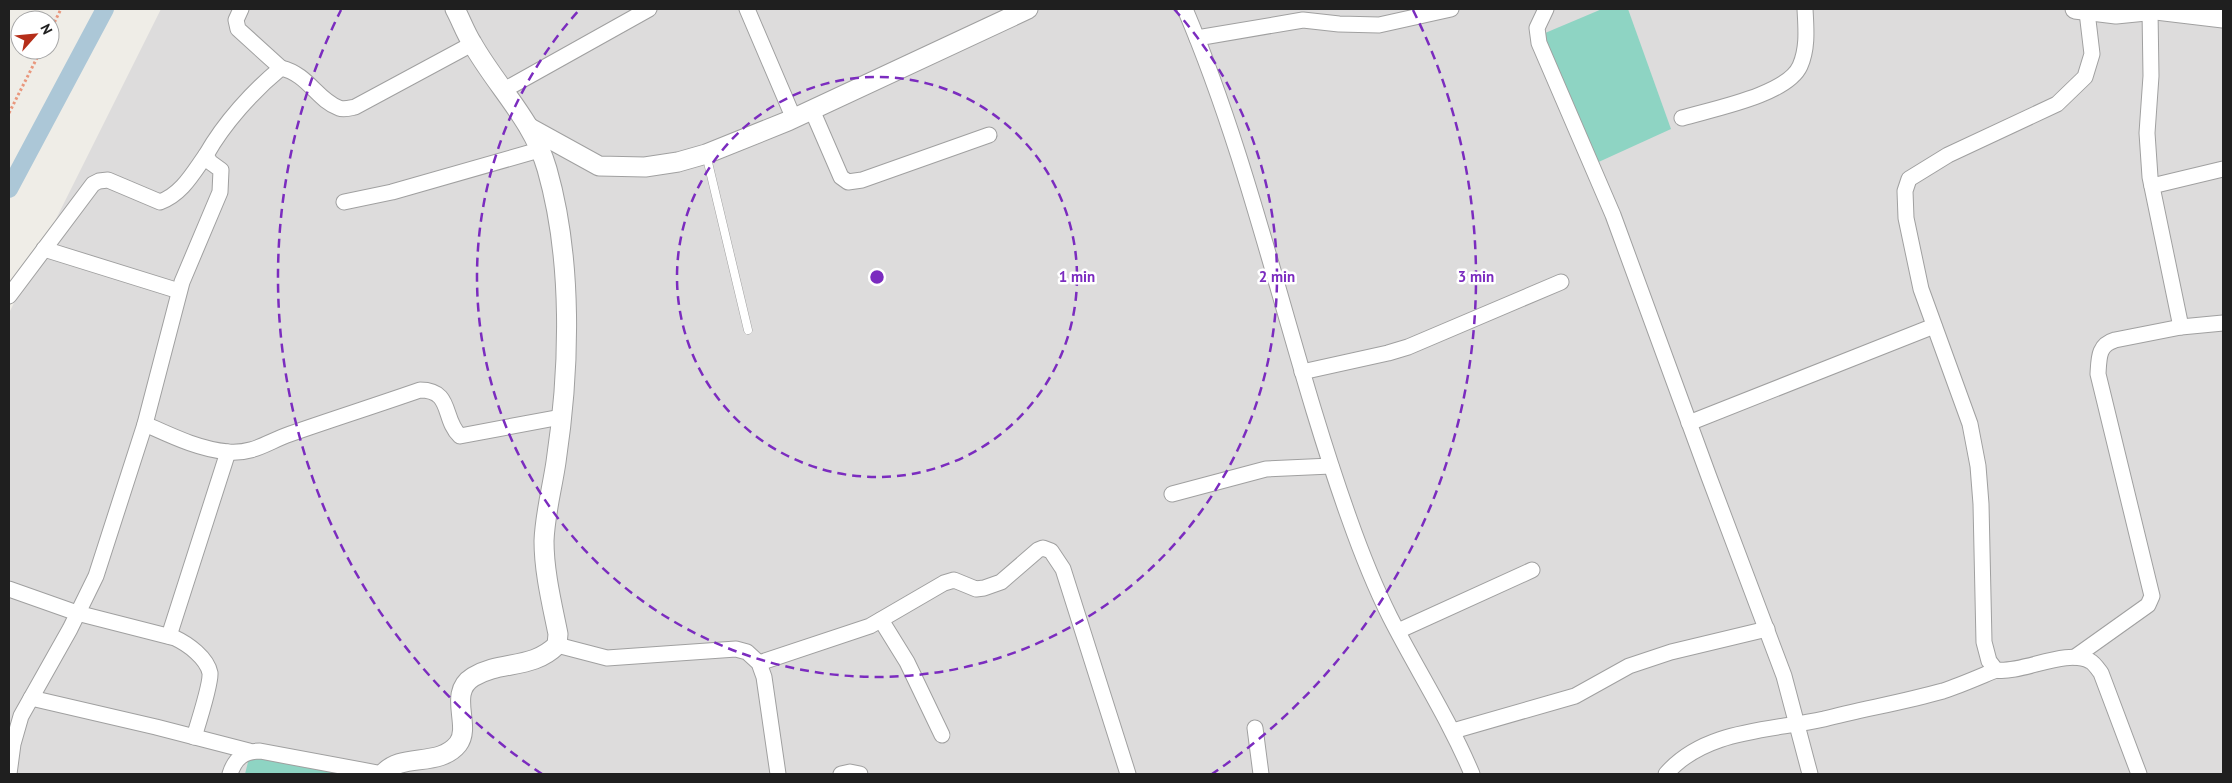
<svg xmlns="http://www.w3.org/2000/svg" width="2232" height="783" font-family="'PT Sans',sans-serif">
<rect width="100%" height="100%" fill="#efede7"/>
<polygon fill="#dddcdc" points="161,9 2223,9 2223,774 9,774 9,313"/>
<g fill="#8ed4c3">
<polygon points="1602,9 1628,9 1671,129 1592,165 1538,36"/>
<polygon points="251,750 381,774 245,774"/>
</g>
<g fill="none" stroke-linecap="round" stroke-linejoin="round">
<polyline stroke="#acc7d7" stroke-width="18" points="9,189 105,9"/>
<g stroke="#a0a0a0" stroke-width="9">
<polyline id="service" points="706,154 748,330"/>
</g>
<g stroke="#a0a0a0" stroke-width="17">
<g id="minor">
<polyline points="241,9 236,20 238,29 281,68"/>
<polyline points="747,9 794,119"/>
<path d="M1185,9C1255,174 1289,350 1349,518C1361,552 1374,585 1390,617C1417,670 1449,719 1472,774"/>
<polyline points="1546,9 1537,28 1539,43 1613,215 1709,477 1784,676 1810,774"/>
<polyline points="2150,11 2151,76 2147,133 2150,177 2181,327"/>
<path d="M2087,12L2092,54L2085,77L2057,104L1948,155L1909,179L1905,191L1906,218L1921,289L1970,424L1978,466L1981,504L1984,642L1989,661L1996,670C2021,674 2067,648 2090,661C2094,663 2098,669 2101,673L2139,774"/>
<polyline points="1197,38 1303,20 1339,24 1379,25 1451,9"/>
<polyline points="504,90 649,9"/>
<polyline points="812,110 841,177 848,182 862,180 989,135"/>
<path d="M1682,118C1712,109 1787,95 1800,66C1808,48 1806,28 1805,9"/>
<polyline points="2152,186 2223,169"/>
<polyline points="344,202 392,192 539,150"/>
<polyline points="44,249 179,291"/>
<path d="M9,296L93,184L99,181L108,180L160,202C182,194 193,173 206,155"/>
<polyline points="1302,372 1388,353 1408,347 1561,282"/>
<polyline points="1689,423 1934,326"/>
<path d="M145,424C172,436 198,449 228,452C254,454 267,442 290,434C333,419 377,405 420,390C453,390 442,419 460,436L561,417"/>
<polyline points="1172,494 1266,469 1331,466"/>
<path d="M9,589L77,613L175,638C188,644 207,658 210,673C211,684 198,724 194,737"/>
<polyline points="881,620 907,662 942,735"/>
<polyline points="1398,631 1532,570"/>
<polyline points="169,636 228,452"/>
<polyline points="557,645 607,658 736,649 747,652 759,663 764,677 778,774"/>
<path d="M2075,657L2148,605L2152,596L2098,374C2099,358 2098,345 2115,340L2181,327L2223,323"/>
<polyline points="759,663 870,626 944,583 954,580 976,589 984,588 1001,582 1038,550 1043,548 1051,551 1063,569 1128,774"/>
<polyline points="31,698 156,727 249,751"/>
<polyline points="1255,728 1261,774"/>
<polyline points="1453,731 1575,696 1629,666 1671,652 1767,629"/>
<path d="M9,774L13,744L21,716L70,629L96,576L145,424L182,282L220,192L221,170L210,162L206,155C224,123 253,91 281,68C308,74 317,100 339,108C344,110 350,108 355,107L472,44"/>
<path d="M230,774C235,758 244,751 260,751L383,774"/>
<polyline points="841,774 850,772 860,774"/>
<path d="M1666,774C1705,729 1770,731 1824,719C1863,709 1904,702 1943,691C1961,685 1979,677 1996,670"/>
</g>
</g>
<g stroke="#a0a0a0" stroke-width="21">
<g id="tertiary">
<polyline points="2075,9 2116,14 2156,10 2223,18"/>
<polyline points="530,128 599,166 645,167 678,162 706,154 788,121 1028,9"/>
<path d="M383,774C401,752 439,768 458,744C472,726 447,693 473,677C501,660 532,670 557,645L558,634C552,604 544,572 544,541C545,514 552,489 556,462C570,369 573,260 547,169C533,120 496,86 472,43C465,32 461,20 455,9"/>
</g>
</g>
<g stroke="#e9977d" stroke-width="3" stroke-dasharray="2.5 2.5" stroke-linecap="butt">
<polyline points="50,31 61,9"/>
<polyline points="9,113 41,50"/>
</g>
<use href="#service" stroke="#fff" stroke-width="8"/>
<use href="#minor" stroke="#fff" stroke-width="15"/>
<use href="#tertiary" stroke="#fff" stroke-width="19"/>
</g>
<g fill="none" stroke="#7b2cbf" stroke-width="2.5" stroke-dasharray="9 6">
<circle cx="877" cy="277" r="200"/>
<path d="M1174 9A400 400 0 1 1 580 9"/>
<path d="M542 774A599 599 0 0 1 341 10M1413 10A599 599 0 0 1 1212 774"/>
</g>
<circle cx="877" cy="277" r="8" fill="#7b2cbf" stroke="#fff" stroke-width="2.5"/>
<g font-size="15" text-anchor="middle" font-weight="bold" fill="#7b2cbf" stroke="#fff" stroke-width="5" stroke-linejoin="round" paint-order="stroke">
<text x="1077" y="282">1 min</text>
<text x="1277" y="282">2 min</text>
<text x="1476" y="282">3 min</text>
</g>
<rect width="2232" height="783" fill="none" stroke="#1f1f1f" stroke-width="20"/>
<g transform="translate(35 35) rotate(63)"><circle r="24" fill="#ffffff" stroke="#a5a5a5"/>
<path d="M0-4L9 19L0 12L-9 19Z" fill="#b52e19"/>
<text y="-8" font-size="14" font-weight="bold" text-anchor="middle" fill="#1f1f1f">N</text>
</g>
</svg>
